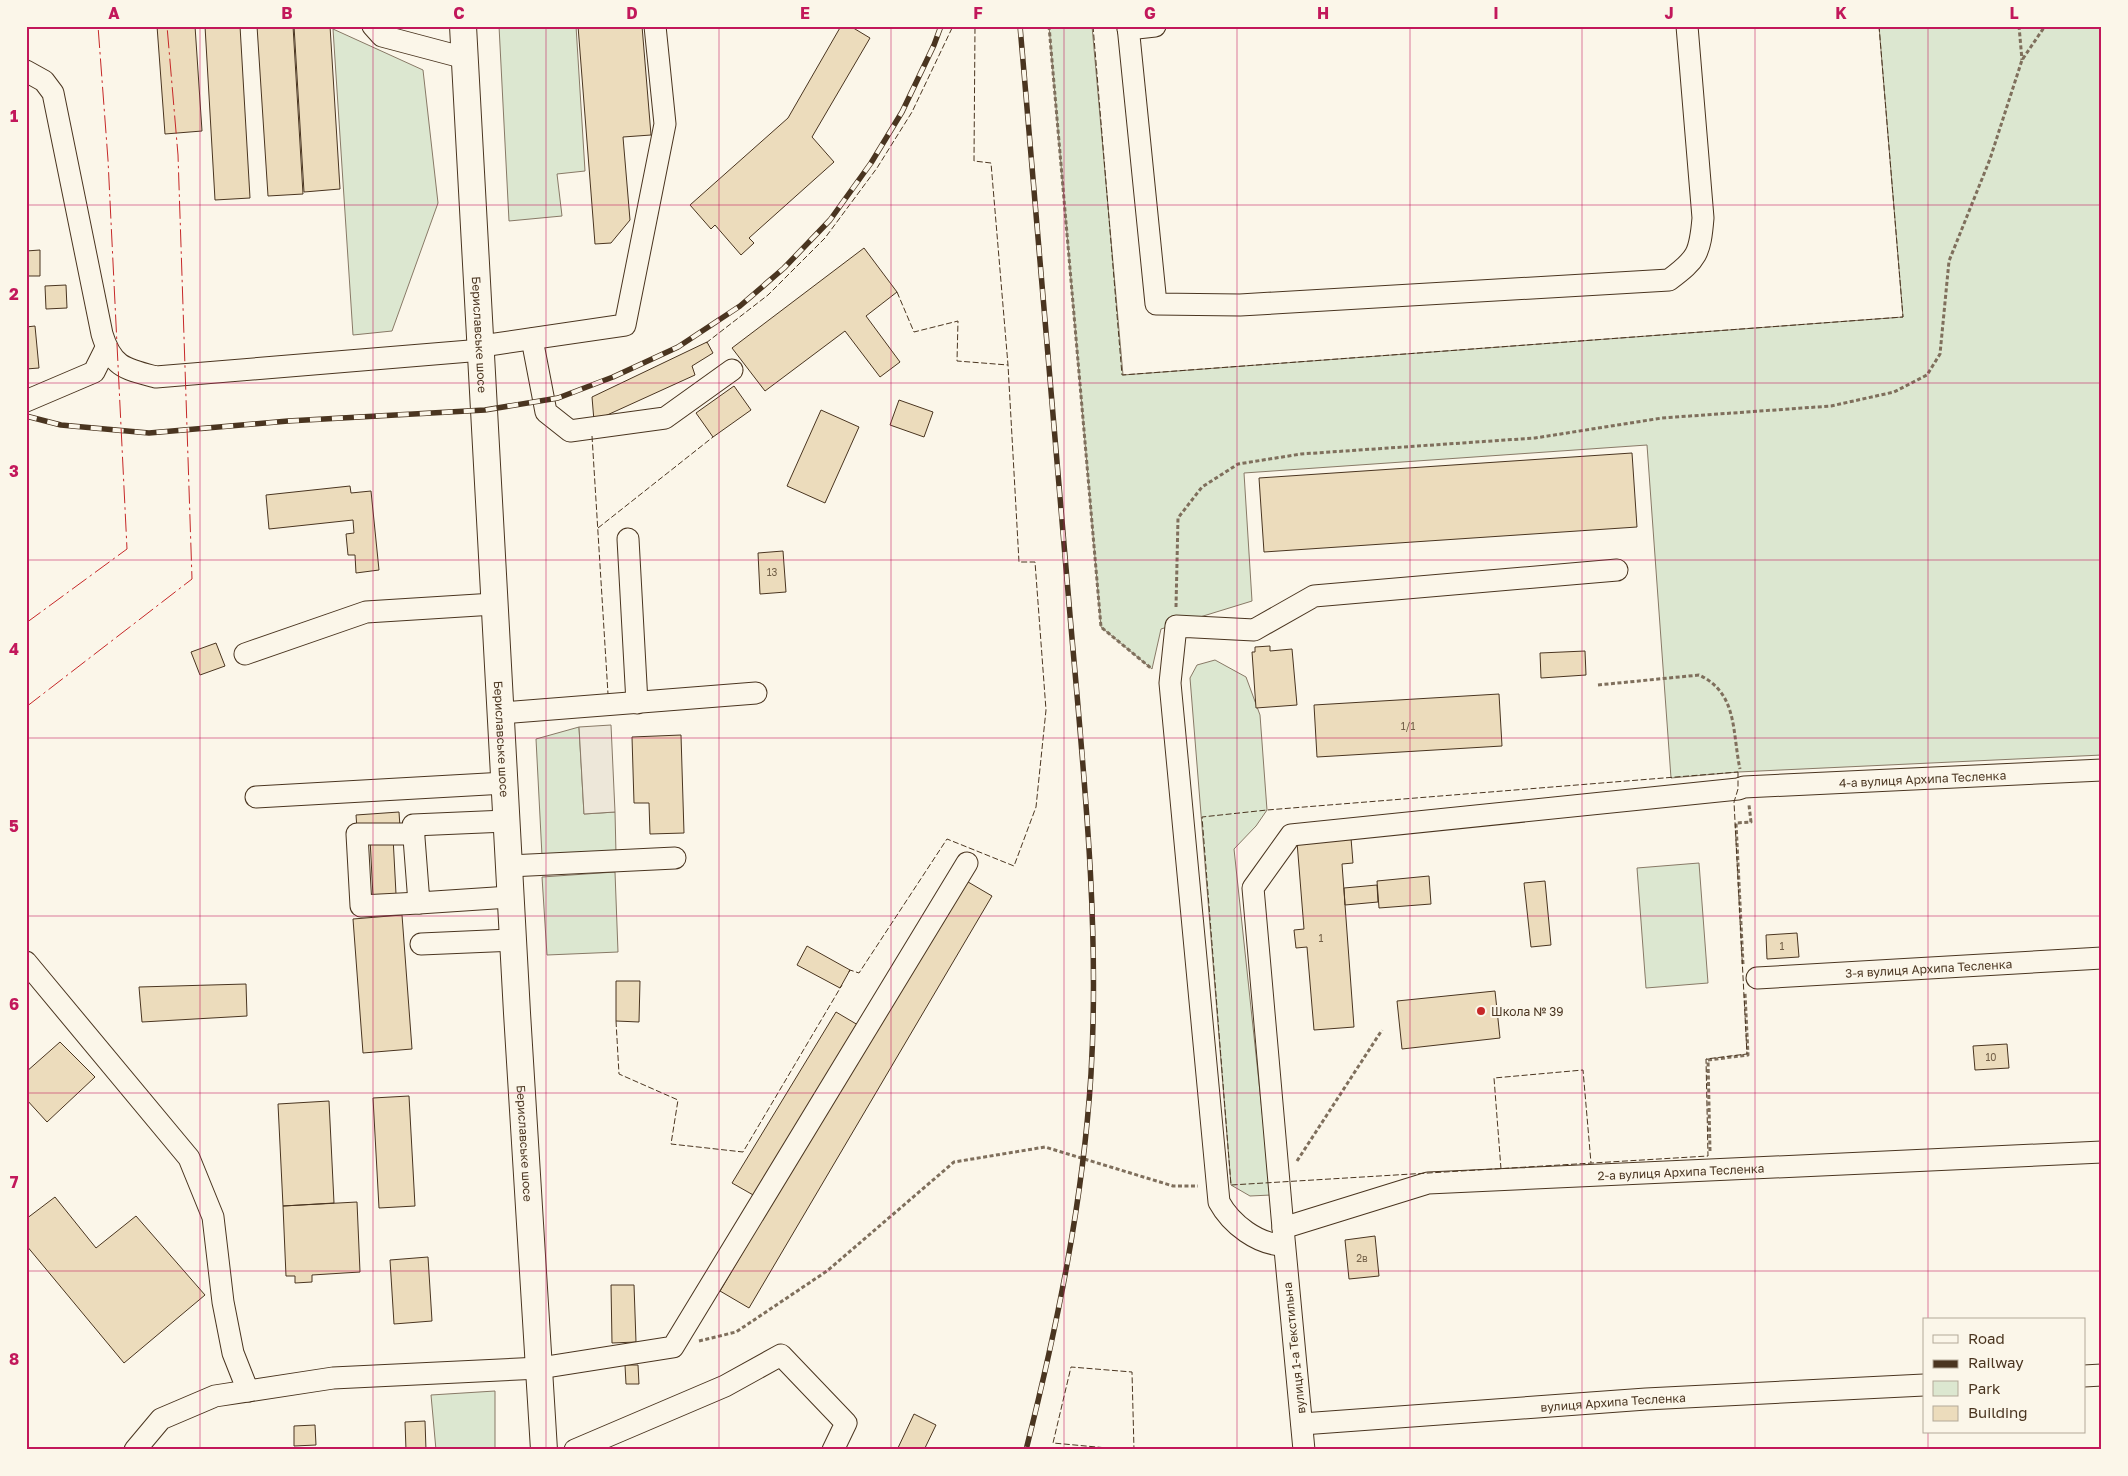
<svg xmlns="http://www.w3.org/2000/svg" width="2128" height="1476" font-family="'Golos Text',sans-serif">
  <rect width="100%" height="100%" fill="#fbf6e9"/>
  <path fill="#dce7d0" stroke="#887966" d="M499,26H576L585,171L557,174L562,216L509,221Z
    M1049,26H1092L1123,375L1903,317L1879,26H2102V755L1738,772L1671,778L1647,445L1244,473L1252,601L1161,629L1152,669L1101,627Z
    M333,29L423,70L438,203L392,331L353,335Z
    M1215,660L1246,677L1260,715L1267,810L1256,826L1234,849L1271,1195L1250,1196L1231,1185L1190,678L1197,665Z
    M579,727L584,814L615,812L616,854L542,856L536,739Z
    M1699,863L1708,983L1646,988L1637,868Z
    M615,872L618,952L547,955L542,877Z
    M495,1391V1450H436L431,1395Z"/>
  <path fill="#ede7d9" stroke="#887966" d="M611,725L615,812L584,814L579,727Z"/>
  <path fill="#ecdcbc" stroke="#4a3520" d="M157,26H195L202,131L165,134Z
    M205,26H240L250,198L215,200Z
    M257,26H293L303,194L268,196Z
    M294,26H330L340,189L304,192Z
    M578,26H642L651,135L623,137L630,220L611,243L595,244Z
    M841,26H850L870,38L812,137L834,162L749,238L754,243L741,255L715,225L711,229L690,205L788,118Z
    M864,248L897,292L866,316L900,362L880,377L845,331L765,391L732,348Z
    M40,250V276H26V251Z
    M66,285L67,308L46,309L45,286Z
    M35,326L39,368L26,369V327Z
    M707,342L713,353L692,366L695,375L594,421L592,397Z
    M734,386L751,410L713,437L696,413Z
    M899,400L933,412L924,437L890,425Z
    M821,410L859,427L825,503L787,486Z
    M1632,453L1637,527L1264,552L1259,478Z
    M350,486L351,493L371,491L379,570L356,573L355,555H348L346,534L354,533L353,520L269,529L266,495Z
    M783,551L786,592L760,594L758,553Z
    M216,643L225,666L200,675L191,652Z
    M1270,646V651L1292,649L1297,705L1256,708L1252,652H1255V647Z
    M1585,651L1586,675L1541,678L1540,653Z
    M1499,694L1502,746L1317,757L1314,705Z
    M681,735L684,833L650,834L649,803H634L632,737Z
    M399,812L400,827L357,829L356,815Z
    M393,837L396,894L373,896L370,839Z
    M1351,838L1353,863L1342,864L1354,1027L1314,1030L1307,947L1296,948L1294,930L1304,929L1297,842Z
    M1429,876L1431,904L1379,908L1377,881Z
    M963,879L992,896L749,1308L720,1291Z
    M1545,881L1551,945L1531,947L1524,883Z
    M1377,885L1378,902L1345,905L1344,888Z
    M402,915L412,1049L363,1053L353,919Z
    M1797,933L1799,957L1767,959L1766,935Z
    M807,946L850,970L840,988L797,965Z
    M616,981H640L639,1022L616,1021Z
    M246,984L247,1016L142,1022L139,987Z
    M1495,991L1500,1038L1402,1049L1397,1001Z
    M836,1012L858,1025L755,1196L732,1183Z
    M60,1042L95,1077L47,1122L26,1099V1072Z
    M2007,1044L2009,1068L1975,1070L1973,1046Z
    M409,1096L415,1206L379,1208L373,1098Z
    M329,1101L334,1203L283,1206L278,1104Z
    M55,1197L96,1248L136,1216L205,1295L124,1363L26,1245V1219Z
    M357,1202L360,1272L312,1275V1282L295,1283V1276H286L283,1206Z
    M1375,1236L1379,1276L1349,1279L1345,1240Z
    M428,1257L432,1321L394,1324L390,1260Z
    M611,1285H634L636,1342L612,1343Z
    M625,1365H638L639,1384H626Z
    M914,1414L936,1425L924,1450H897Z
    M425,1421L426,1450H406L405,1422Z
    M315,1425L316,1445L294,1446V1426Z"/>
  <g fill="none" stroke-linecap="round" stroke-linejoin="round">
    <defs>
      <g id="minor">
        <path d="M373,26L382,36L465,58"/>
        <path d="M1128,26L1156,304L1240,305L1669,280C1697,259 1700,254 1703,218L1687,26"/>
        <path d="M1128,29L1155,26"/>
        <path d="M26,71L44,81L53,93L102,334C112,367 125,369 156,377L482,350"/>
        <path d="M532,339L546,412L570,431L665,418L732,370"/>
        <path d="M482,346L625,325L665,124L655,26"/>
        <path d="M26,401L94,372L106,348"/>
        <path d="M628,539L637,703"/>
        <path d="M245,654L366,612L494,604"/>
        <path d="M501,713L756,693"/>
        <path d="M256,797L505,783"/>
        <path d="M506,821L413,825L419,903L510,897"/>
        <path d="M414,834H357L361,906L419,903"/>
        <path d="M509,866L675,858"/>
        <path d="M421,944L513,940"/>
        <path d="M26,962L189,1158L213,1217L223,1302L233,1353L248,1391"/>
        <path id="s1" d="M1757,978L2102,958"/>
        <path id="s2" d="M1283,1228L1253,888L1291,835L1738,789L1744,787L2102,770"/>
        <path d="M1284,1245C1258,1245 1231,1224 1219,1202L1170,683L1176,626L1254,630L1314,596L1617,570"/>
        <path d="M2084,1376L2102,1375"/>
        <path id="s3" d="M1302,1424L1646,1399L1924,1385"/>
        <path d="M135,1450L161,1419L215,1396L333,1378L540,1368L673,1347L967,863"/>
        <path d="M575,1450L725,1386L781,1355L846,1423L833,1450"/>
        <path id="s4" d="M1304,1450L1283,1228L1428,1183L2102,1152"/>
      </g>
      <g id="major">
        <path id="s5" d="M463,26L517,1013L544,1450"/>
      </g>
    </defs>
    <use href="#minor" stroke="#4a3520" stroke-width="23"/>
    <use href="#major" stroke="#4a3520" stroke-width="28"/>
    <path stroke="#7f6f5c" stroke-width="3" stroke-dasharray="4 2.5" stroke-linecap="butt" d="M1049,26L1101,627L1152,669
      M2019,26L2022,60
      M1176,607L1178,518L1202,487L1238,464L1301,454L1535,438L1662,418L1831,406L1894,392L1927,375L1940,354L1949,261L1990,159L2022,60L2045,26
      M1598,685L1699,675C1738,693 1732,732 1740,769
      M1743,964L1736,823L1751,822L1749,805
      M1710,1151L1708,1060L1748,1055L1745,993
      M1297,1161L1382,1030
      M699,1341L736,1332L827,1271L954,1162L1045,1147L1173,1186H1198"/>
    <use href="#minor" stroke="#fbf6e9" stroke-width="21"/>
    <use href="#major" stroke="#fbf6e9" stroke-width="26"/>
    <defs>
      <path id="rail" d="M1020,26C1037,222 1053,418 1070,615C1083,767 1100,921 1091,1074C1083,1202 1057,1327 1026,1450
        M26,416L61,425L149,433L288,421L485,410L558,398L613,377L678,347L740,306L784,268L830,220L871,163L902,112L934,45L941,26"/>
    </defs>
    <use href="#rail" stroke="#4a3520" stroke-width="5.5"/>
    <use href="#rail" stroke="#fbf6e9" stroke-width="4" stroke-dasharray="11" stroke-linecap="butt"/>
    <path stroke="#4a3520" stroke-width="1" stroke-dasharray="6 2.5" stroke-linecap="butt" d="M1093,26L1122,375L1903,317L1879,26
      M897,292L914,332L958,321L957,361L1008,365L991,163L974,161L975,26
      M706,343L768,295L825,238L877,168L912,112L953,26
      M592,436L608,694
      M598,528L713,437
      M1738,772V789L1734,802L1747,1054L1706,1059L1708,1156L1231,1185L1202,817L1267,810Z
      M849,972L850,970L859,973L947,839L1014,866L1036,807L1046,710L1035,562H1019L1008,365
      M616,1021L619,1074L678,1100L671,1144L743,1152L842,985
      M1501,1169L1494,1078L1583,1070L1591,1163
      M1129,1450L1053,1443L1071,1367L1132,1372L1134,1450"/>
    <path stroke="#c62828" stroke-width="1" stroke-dasharray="18 4 2.5 4" stroke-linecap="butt" d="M26,623L127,549L108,160L98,26
      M26,707L192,579L178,155L167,26"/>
  </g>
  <path fill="none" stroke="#c2185b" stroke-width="1" stroke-opacity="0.55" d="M200,26V1450M373,26V1450M546,26V1450M719,26V1450M891,26V1450M1064,26V1450M1237,26V1450M1410,26V1450M1582,26V1450M1755,26V1450M1928,26V1320M26,205H2102M26,383H2102M26,560H2102M26,738H2102M26,916H2102M26,1093H2102M26,1271H2102M1928,1432V1450"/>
  <circle fill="#c62828" stroke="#fbf6e9" stroke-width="2" cx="1481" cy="1011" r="5"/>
  <g text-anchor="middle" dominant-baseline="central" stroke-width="4" stroke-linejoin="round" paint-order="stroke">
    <g font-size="10" fill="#725f47">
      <text x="772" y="572">13</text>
      <text x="1408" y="726">1/1</text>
      <text x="1321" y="938">1</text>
      <text x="1782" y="946">1</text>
      <text x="1991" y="1057">10</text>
      <text x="1362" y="1258">2в</text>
    </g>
    <g font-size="12" fill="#4a3520" stroke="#fbf6e9">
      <text stroke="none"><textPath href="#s5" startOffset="309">Бериславське шосе</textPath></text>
      <text stroke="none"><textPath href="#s5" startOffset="714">Бериславське шосе</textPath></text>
      <text stroke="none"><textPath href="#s2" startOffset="1041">4-а вулиця Архипа Тесленка</textPath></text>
      <text stroke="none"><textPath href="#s1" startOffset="172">3-я вулиця Архипа Тесленка</textPath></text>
      <text stroke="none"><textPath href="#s5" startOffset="1119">Бериславське шосе</textPath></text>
      <text stroke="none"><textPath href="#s4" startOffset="628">2-а вулиця Архипа Тесленка</textPath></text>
      <text transform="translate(1294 1348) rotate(-96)">вулиця 1-а Текстильна</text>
      <text stroke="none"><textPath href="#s3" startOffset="312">вулиця Архипа Тесленка</textPath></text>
    </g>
    <g font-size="12" fill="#4a3520" stroke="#fbf6e9" text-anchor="start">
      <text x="1491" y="1011">Школа № 39</text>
    </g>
  </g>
  <rect width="2128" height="1476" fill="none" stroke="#fbf6e9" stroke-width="55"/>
  <rect x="1923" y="1318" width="162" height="115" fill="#fbf6e9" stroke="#b4a999"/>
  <rect x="1933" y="1335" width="25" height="8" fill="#fbf6e9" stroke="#b4a999"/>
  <text x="1968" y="1344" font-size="15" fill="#4a3520">Road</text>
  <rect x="1933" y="1360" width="25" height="8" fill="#4a3520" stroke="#b4a999"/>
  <text x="1968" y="1368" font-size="15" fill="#4a3520">Railway</text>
  <rect x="1933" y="1381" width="25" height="15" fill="#dce7d0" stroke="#b4a999"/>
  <text x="1968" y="1394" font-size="15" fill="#4a3520">Park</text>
  <rect x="1933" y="1406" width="25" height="15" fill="#ecdcbc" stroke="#b4a999"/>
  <text x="1968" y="1418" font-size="15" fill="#4a3520">Building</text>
  <rect x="28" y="28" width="2072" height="1420" fill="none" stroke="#c2185b" stroke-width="2"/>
  <g font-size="16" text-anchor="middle" font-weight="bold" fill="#c2185b">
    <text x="114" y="19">A</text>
    <text x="287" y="19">B</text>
    <text x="459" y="19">C</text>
    <text x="632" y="19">D</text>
    <text x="805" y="19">E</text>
    <text x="978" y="19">F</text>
    <text x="1150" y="19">G</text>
    <text x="1323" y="19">H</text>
    <text x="1496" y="19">I</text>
    <text x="1669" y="19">J</text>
    <text x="1841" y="19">K</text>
    <text x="2014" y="19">L</text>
    <text x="14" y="122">1</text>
    <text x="14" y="300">2</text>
    <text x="14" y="477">3</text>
    <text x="14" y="655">4</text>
    <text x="14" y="832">5</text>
    <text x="14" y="1010">6</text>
    <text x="14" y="1188">7</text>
    <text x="14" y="1365">8</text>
  </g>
</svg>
